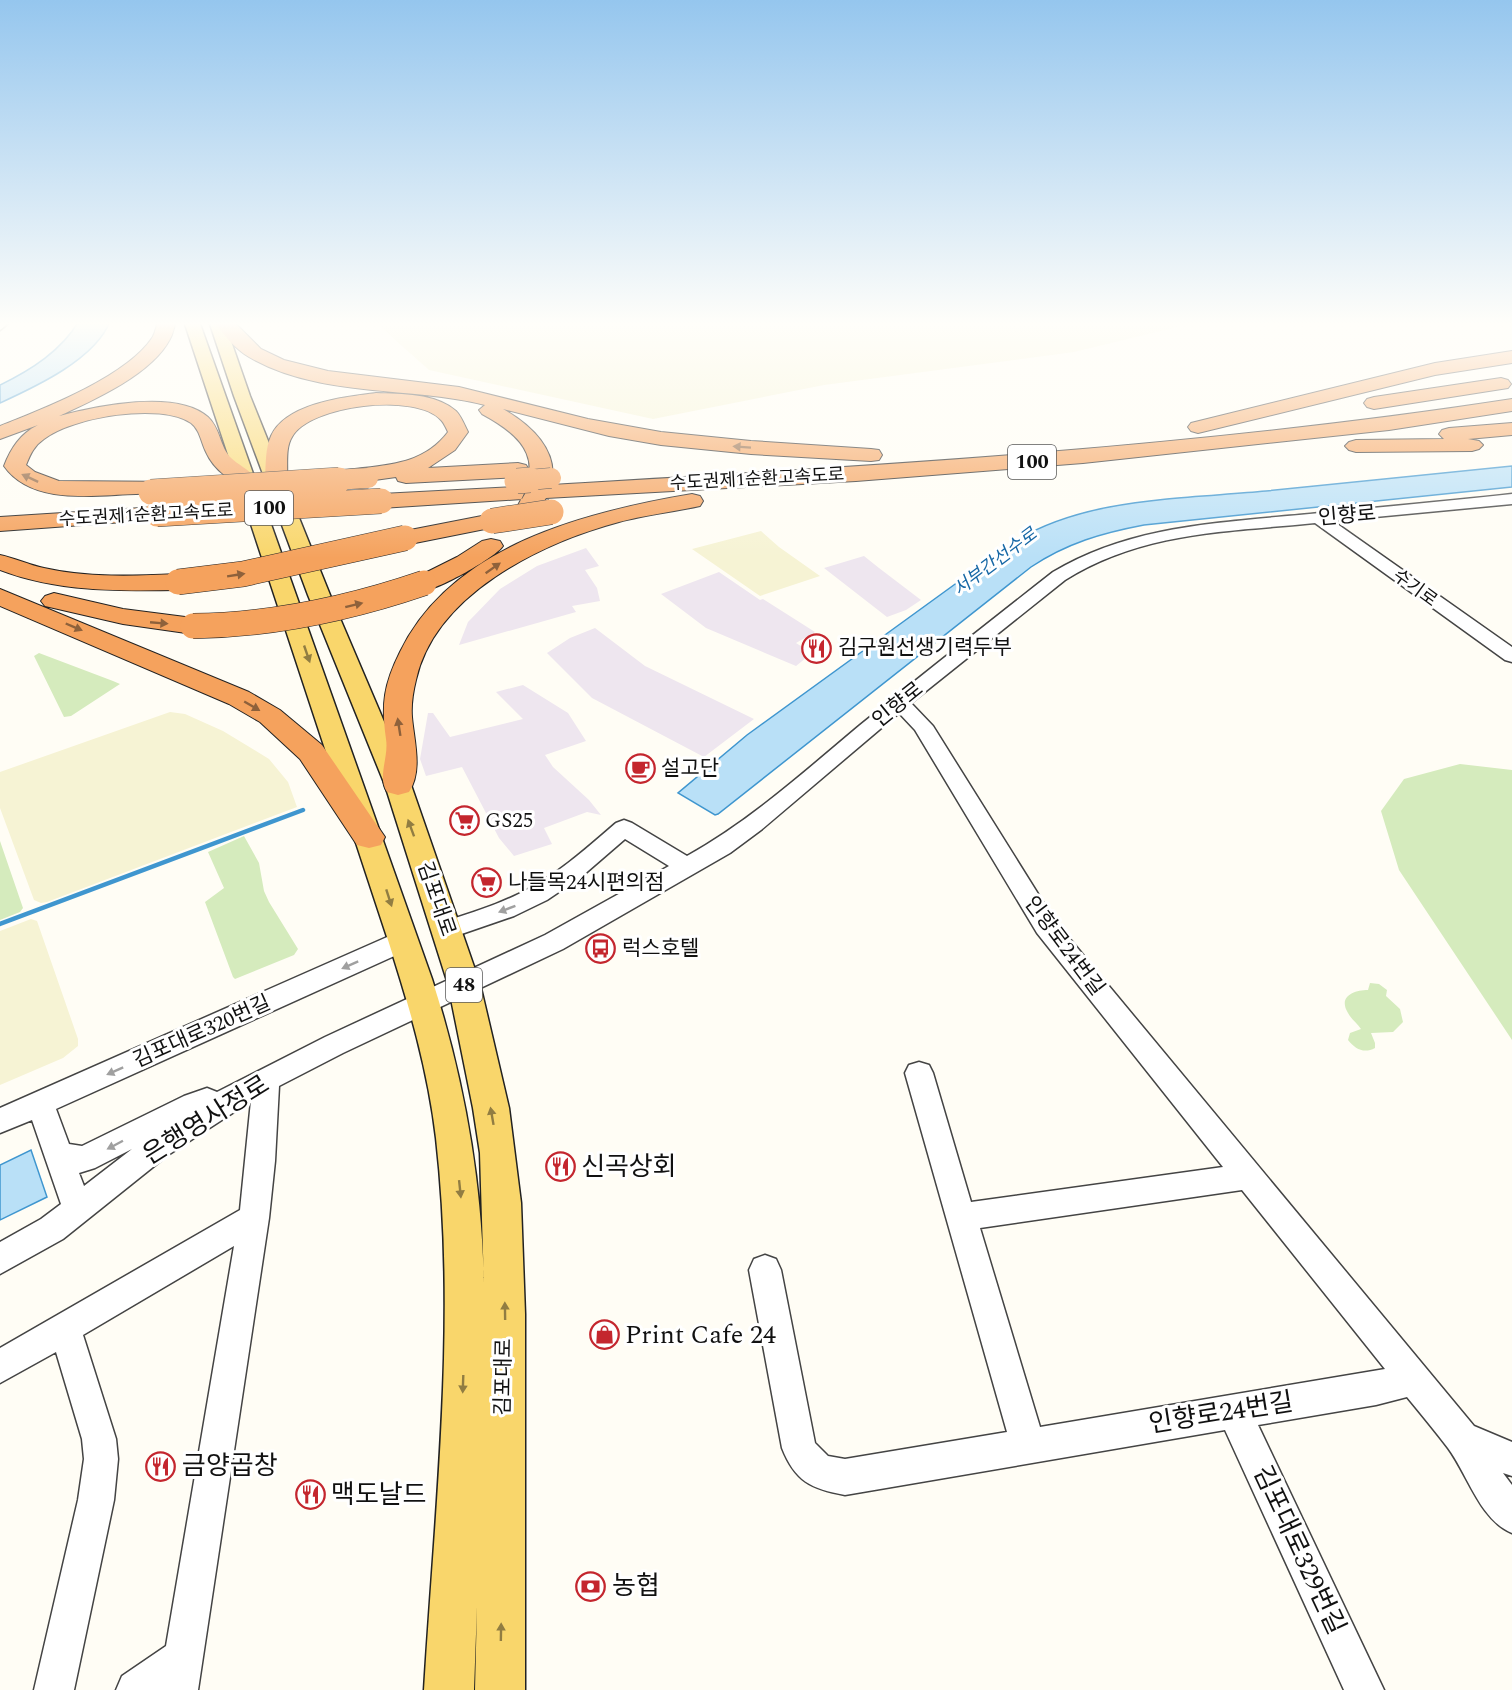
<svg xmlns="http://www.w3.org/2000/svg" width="1512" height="1690" font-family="Spectral,'Noto Sans KR',serif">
  <rect width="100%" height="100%" fill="#fffdf5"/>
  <path fill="#eee6ef" d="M586,548L599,566L585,570L597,588L600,601L572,606L576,612L459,645L468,622L500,589L537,566Z
    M864,556L879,568L921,600L906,610L887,617L824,568Z
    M719,572L760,600L763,599L815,632L796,643L812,653L796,666L706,628L661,594Z
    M595,628L645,666L754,719L704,757L592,698L547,653L570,638Z
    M523,685L568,713L586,741L545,755L553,767L589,800L601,815L587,812L544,828L552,844L514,856L499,838L462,767L426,776L420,759L428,713H433L450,737L523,719L496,692Z"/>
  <path fill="#f6f3d4" d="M374,321H1202L1074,352L824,385L653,419L429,370Z
    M761,531L779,547L820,576L760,596L692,549Z
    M170,712L185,714L223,731L269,759L288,782L297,807L47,902L41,903L34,900L0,808V772Z
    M31,919L37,921L78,1039V1046L63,1058L0,1085V931Z"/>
  <path fill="#d5ebbd" d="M39,653L113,681L120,684L71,716L64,717L34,656Z
    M1460,764L1512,770V1040L1399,870L1381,811L1404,779Z
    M244,836L259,863L264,891L269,902L298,949L294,955L235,979L233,977L205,902L224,888L208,852Z
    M0,841L23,908L20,912L0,920Z
    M1370,983L1379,984L1387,990L1386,996L1400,1009L1403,1022L1393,1032L1371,1033L1375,1043V1048C1364,1054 1355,1049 1348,1040L1350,1033L1361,1029C1357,1023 1351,1019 1348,1013C1338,997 1353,990 1368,990Z"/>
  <path fill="#b9e0f7" stroke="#3f96cf" stroke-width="1.5" d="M79,321H110C96,359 35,387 0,403V385C31,370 61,351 79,321Z
    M1512,466V487L1144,525C1102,533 1067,543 1031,567L718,814L715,815L678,793L747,735L1009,545C1081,497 1182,499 1266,491C1348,483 1430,474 1512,466Z
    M31,1150L47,1197L0,1220V1165Z"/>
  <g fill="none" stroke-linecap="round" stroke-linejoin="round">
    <path stroke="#3f96cf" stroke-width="4.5" d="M0,924L303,810"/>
    <defs>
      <path id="minor" d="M0,321H11L0,330Z
        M1512,494V504L1333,521L1512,647V662L1505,660L1315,523C1227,532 1143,531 1065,580L911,703L933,726L1055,921L1474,1426L1512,1442V1476L1503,1473L1512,1485V1533C1480,1520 1468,1475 1448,1448C1435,1431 1421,1414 1407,1397L1376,1405L1258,1425L1384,1690H1344L1225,1430L845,1495C811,1489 795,1481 782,1448L749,1270L754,1259L765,1255L776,1259L781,1270L815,1443L828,1456L845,1459L1007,1432L905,1073L909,1065L919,1062L929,1065L933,1073L971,1202L1223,1167L1037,933L915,730L899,713L761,830L730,853L563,949L343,1053L279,1086L275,1161L269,1218L198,1690H116L122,1676L166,1646L234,1246L83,1335L116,1439L118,1459L114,1500L74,1690H34L78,1500L84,1459L82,1439L56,1352L0,1383V1348L240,1210L251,1101L168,1155L63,1239L0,1274V1242L41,1219L61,1204L32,1120L0,1133V1108L394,934L403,932L412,934L415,941L412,948L56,1109L69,1144L82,1146L184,1096L207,1088L217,1092L325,1037L545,935L669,866L625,839L581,877L547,900L514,916L447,939L438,936L435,930L438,924C469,913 502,904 530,888C562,871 589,846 616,823L624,820L632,823L687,856C750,821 804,772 859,726C923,674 988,623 1053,572C1128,527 1213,523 1299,515C1370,508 1441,502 1512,494ZM132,1149L84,1186L79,1173L95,1168ZM1242,1190L1385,1369L1040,1427L980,1228Z"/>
      <path id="major" d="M184,321H199L432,979C464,1079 482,1180 484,1286L480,1153L473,1108L448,984L385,785L308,595L234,396L209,321H224L250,396L330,595L411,785L480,984L509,1108L521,1203L525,1314V1690H475L477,1606L474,1690H424C435,1507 457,1321 436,1138C428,1070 409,1005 388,940Z"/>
      <path id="highway" d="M158,321H176C174,327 173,334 170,339C152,374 94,400 59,416C96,406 177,389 208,417C220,428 220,446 230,457C238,465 249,469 255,478L252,483C233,487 213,468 206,452C201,442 200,430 191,423C161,402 72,417 44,439C34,446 31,453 26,465L35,472L59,481L183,482L191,484L194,489L191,494L183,496C167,495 152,493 136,494C95,495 32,506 4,466C11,448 20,434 38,425L0,439V426C43,409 126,377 152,338C155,334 156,327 158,321Z
        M214,321H233L261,349L284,360L328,371L459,387L588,419L661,432L751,441L871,449L879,450L882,455L879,460L871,461L751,454L661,445L609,436L503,409C530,424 560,451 551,485C872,466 1193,448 1512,399V411L1389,430L1083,463L856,481L546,498L535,515L527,517L519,515L515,510C545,463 527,438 482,414L479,410L485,405C409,386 319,398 249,357C235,349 223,334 214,321Z
        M1512,351V363L1435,375L1198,433L1191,431L1188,427L1191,423L1435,363Z
        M1501,378L1508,380L1511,384L1508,388L1374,409L1367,407L1364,403L1367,399L1374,397Z
        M376,393C402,394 435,393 456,411C461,416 465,426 468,432L455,450L428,468L518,463L526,465L529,470L526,475L518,477L406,483L398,481L396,477L332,486L324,484L321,479L324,474C368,463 417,473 448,432C446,428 444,423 441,420C416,392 309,405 292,437C285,448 288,466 287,478L284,483L276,485L268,483L265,478C266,464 265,449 271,436C286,403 345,397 376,393Z
        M1512,423V435L1468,439L1479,441L1483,445L1479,449L1472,451L1356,452L1349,450L1345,446L1349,442L1356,440L1444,439L1439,434L1442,430L1449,428Z
        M514,487L522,489L525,494L522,499L381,508L373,506L370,501L373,496L381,494Z
        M692,494L700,496L703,501L700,506C673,512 646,515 619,522C541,543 435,594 416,680C413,692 411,704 412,717C414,741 423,770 409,792L398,795L387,792C377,777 389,757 386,739C381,704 384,684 400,652C451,546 585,512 692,494Z
        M157,507L165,509L169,514L165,519L0,531V517Z
        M492,514L500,516L504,521L500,526L405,545L397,543L393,538L397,533L405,531Z
        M491,539L500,541L503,546C496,557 438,590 424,590C423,590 416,589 415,588L411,583L415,578L457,557L482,541Z
        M0,555C15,558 29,565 44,568C88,578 134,576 178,574L187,577L191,582L187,587L178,590C118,591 57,592 0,570Z
        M0,589L249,692L280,710L322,745L385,837L381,845L369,848L357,845L300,759L260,722L229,704L0,606Z
        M54,593L123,609L193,618L202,620L206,626L202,632L193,634L123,624L45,606L41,601L45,596Z"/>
    </defs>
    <use href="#minor" stroke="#444" stroke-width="3"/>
    <use href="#major" stroke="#222" stroke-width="3"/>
    <use href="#highway" stroke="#222" stroke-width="2"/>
    <use href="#minor" fill="#fff" fill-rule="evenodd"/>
    <use href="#major" fill="#f9d66b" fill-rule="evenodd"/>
    <use href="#highway" fill="#f5a25d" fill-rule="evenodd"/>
    <defs>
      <path id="highway-bridge-far1" d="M315,481L368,478
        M517,481L551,478"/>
      <path id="highway-bridge" d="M517,481L530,480
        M151,492L339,480
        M157,514L381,501
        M492,521L551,512
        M178,582L243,574L405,538
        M193,626C273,625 348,609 424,583"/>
    </defs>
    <use href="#highway-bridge-far1" stroke="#222" stroke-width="21" stroke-linecap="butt"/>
    <use href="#highway-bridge" stroke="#222" stroke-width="26" stroke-linecap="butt"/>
    <use href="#highway-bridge-far1" stroke="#f5a25d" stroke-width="20"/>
    <use href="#highway-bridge" stroke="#f5a25d" stroke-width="25"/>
  </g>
  <defs><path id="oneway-solid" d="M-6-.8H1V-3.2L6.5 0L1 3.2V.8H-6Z" transform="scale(1.5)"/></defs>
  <g fill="#8e613b">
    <use href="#oneway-solid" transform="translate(742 447) rotate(-176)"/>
    <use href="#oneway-solid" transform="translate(30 478) rotate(-155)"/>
    <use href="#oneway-solid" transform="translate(493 568) rotate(-35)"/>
    <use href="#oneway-solid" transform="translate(236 575) rotate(-9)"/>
    <use href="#oneway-solid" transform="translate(354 605) rotate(-14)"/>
    <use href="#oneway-solid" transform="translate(159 623) rotate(5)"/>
    <use href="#oneway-solid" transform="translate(74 627) rotate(23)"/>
    <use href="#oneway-solid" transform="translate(252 706) rotate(30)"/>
    <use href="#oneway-solid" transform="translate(399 727) rotate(-99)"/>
  </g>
  <g fill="#917d42">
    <use href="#oneway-solid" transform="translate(307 654) rotate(71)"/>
    <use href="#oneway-solid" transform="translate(411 828) rotate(-110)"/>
    <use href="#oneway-solid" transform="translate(389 898) rotate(72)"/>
    <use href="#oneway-solid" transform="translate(492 1116) rotate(-100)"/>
    <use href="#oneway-solid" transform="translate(460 1189) rotate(84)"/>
    <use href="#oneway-solid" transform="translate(505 1311) rotate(-91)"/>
    <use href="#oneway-solid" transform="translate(463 1384) rotate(92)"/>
    <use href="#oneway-solid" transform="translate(501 1632) rotate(-89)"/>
  </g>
  <g fill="#a0a0a0">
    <use href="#oneway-solid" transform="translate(507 909) rotate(159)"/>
    <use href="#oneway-solid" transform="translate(350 965) rotate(156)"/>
    <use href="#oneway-solid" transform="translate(115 1071) rotate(156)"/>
    <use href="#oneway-solid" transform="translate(115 1145) rotate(152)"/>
  </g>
  <linearGradient id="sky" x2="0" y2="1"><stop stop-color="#95c6ee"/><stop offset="0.58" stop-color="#fffefa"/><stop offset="1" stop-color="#fffefa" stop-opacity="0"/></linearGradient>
  <rect width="1512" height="558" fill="url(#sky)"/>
  <defs>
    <symbol id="restaurant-ring" viewBox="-11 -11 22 22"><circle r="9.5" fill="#fff" stroke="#c4262e" stroke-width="1.5"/><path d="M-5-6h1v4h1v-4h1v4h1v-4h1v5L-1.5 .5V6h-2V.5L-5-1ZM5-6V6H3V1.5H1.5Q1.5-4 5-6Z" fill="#c4262e"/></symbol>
    <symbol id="cafe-ring" viewBox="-11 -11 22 22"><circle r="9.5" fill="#fff" stroke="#c4262e" stroke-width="1.5"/><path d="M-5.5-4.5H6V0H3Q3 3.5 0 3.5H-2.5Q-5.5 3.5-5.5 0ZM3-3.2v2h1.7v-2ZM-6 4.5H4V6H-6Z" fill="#c4262e"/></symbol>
    <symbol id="supermarket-ring" viewBox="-11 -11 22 22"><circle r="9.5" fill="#fff" stroke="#c4262e" stroke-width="1.5"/><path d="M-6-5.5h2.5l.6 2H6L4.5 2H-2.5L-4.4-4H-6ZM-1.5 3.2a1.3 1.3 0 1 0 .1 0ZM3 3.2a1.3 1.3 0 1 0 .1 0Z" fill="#c4262e"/></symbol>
    <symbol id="bus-ring" viewBox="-11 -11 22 22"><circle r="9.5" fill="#fff" stroke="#c4262e" stroke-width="1.5"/><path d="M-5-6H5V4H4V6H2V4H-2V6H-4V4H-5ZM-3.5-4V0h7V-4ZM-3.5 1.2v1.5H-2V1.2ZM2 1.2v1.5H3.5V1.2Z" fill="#c4262e"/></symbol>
    <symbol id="shop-ring" viewBox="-11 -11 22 22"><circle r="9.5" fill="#fff" stroke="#c4262e" stroke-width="1.5"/><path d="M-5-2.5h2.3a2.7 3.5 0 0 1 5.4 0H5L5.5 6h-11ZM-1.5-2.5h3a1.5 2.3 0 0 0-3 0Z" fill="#c4262e"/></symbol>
    <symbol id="bank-ring" viewBox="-11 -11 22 22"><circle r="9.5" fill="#fff" stroke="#c4262e" stroke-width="1.5"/><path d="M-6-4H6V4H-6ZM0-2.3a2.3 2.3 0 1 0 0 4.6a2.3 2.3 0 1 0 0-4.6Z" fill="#c4262e"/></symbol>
  </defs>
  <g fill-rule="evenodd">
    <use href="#restaurant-ring" x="800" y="632" width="33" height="33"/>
    <use href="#cafe-ring" x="624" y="752" width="33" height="33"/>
    <use href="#supermarket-ring" x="448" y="804" width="33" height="33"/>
    <use href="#supermarket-ring" x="470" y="866" width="33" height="33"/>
    <use href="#bus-ring" x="584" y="932" width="33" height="33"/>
    <use href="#restaurant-ring" x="544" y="1150" width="33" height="33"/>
    <use href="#shop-ring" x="588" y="1318" width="33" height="33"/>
    <use href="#restaurant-ring" x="144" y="1450" width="33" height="33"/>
    <use href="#restaurant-ring" x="294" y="1478" width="33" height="33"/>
    <use href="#bank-ring" x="574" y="1570" width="33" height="33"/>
  </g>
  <g text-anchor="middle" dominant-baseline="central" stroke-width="6" stroke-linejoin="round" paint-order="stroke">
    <g font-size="18" fill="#111" stroke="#fff">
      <text transform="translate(757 479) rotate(-3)">수도권제1순환고속도로</text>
      <text transform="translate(146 515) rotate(-3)">수도권제1순환고속도로</text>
      <text transform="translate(1415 588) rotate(36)">수기로</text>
    </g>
    <g font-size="18" font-style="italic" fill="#1768a6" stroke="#fff">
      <text transform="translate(995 562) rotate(-37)">서부간선수로</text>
    </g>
    <g fill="#fff" stroke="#585858" stroke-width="1.5">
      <rect x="1008" y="445" width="48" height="34" rx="4.5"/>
      <rect x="245" y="491" width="48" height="34" rx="4.5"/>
      <rect x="446" y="968" width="36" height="34" rx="4.5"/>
    </g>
    <g font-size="20" font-weight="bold" fill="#111">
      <text x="1032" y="462">100</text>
      <text x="269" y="508">100</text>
      <text x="464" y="985">48</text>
    </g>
    <g font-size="21" fill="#111" stroke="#fff">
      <text transform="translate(1347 516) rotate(-5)">인향로</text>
      <text transform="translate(898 705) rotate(-39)">인향로</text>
      <text transform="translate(436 899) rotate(71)">김포대로</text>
      <text transform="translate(1064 946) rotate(53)">인향로24번길</text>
      <text transform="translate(202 1032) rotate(-24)">김포대로320번길</text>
      <text transform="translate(504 1377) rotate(-89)">김포대로</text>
    </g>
    <g font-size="21" fill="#111" stroke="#fff" text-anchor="start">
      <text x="838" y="648">김구원선생기력두부</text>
      <text x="661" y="769">설고단</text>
      <text x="485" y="821">GS25</text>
      <text x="508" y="883">나들목24시편의점</text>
      <text x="622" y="949">럭스호텔</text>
    </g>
    <g font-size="26" fill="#111" stroke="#fff">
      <text transform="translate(206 1120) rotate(-32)">은행영사정로</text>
      <text transform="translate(1221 1413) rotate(-9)">인향로24번길</text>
      <text transform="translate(1299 1550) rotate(65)">김포대로329번길</text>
    </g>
    <g font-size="26" fill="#111" stroke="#fff" text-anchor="start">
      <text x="581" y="1167">신곡상회</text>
      <text x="625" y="1335">Print Cafe 24</text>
      <text x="182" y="1466">금양곱창</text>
      <text x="331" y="1495">맥도날드</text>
      <text x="612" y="1586">농협</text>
    </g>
  </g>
</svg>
